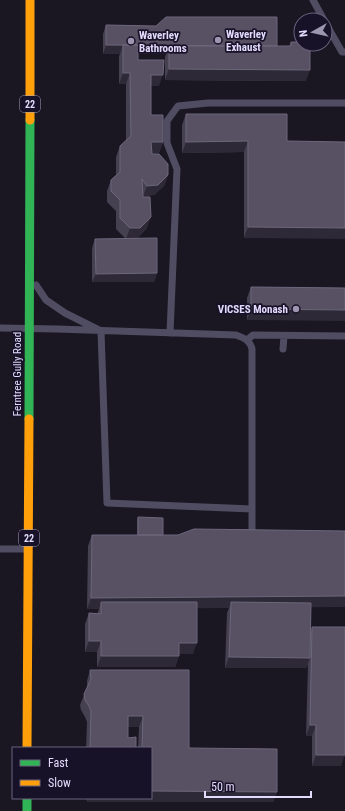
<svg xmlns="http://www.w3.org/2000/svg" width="345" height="811" font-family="'Roboto Condensed',sans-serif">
  <rect width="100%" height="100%" fill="#1a1723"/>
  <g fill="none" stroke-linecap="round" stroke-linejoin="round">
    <path stroke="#504d63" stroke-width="7" d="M313,0L324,20
      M325,22L342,52H345
      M36,285L46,300L65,313L99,330
      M0,328L57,329L236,335C244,338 250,340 252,349V509L107,503L101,331
      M170,333L177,169L167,143V121L178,106L208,103H345
      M247,340L253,335L345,336
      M283,349L284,336
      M245,533H252V509
      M0,549H26"/>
    <path stroke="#30b455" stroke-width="9" d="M29,419L30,120
      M27,798V811"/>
    <path stroke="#ff9f0a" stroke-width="9" d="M30,0V120
      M27,748L29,419"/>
  </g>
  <path fill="#464151" d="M106,25L277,46H289L291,42L306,81L165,80V57L166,54H138V60L159,86H151V115L163,142L159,153H152V154L168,175L164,186L154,195L143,196L147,228L137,239L157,273L154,282H92V248L95,239H126L116,229V211L107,202V191L111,180L116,175V157L120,146L126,140V84H119V56L120,54H103V34Z
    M186,114L287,141L244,238V152L182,153V125Z
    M251,287L345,288L247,320V298Z
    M138,517L163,535L311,607V631L312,627L341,766H312V736H306L308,664L306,668H225L227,613L229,608H197L193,654H179V656L175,667H97V652H85V624L89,613L97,614L99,609H87L88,546L92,535H137V520Z
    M90,670L189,748L277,792L273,802H87V798H151L138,748L139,727H128V738L136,748H86L87,722L85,717L81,710L80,705L87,688V681Z"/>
  <path fill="#2d2937" d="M106,45H123L120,54H103Z
    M123,45L277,46H169L166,54H123Z
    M169,69L310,70L306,81L165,80Z
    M123,73H130L126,84H119Z
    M151,75H163L159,86H147Z
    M248,141L244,152L182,153L186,142Z
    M151,142H163L159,153H147Z
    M168,175L164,186L154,195L143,196L147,186Z
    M151,217L147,228L137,239H126L130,228Z
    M248,227L345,228V239L244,238Z
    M157,273L154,282H92L96,274Z
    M251,309L345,310V321L247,320Z
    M345,596V607L230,608L231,602L229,608L101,609V602L99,609H87L91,598Z
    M89,641H101L97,652H85Z
    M179,643H197L193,654H175Z
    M101,656H179L175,667H97Z
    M229,657L310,658L306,668H225Z
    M128,716H143L139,727H124Z
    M310,725H316L312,736H306Z
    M316,755H345L341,766H312Z
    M151,791L277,792L273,802H87L88,798H151Z"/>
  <path fill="#575163" stroke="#6d677c" d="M166,17H277V46L106,45V25L156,26Z
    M291,42H301V44H310V70L169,69V46H291Z
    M123,45H138V60H164L163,75H151V115H163V142H151L152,154H159L168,164V175L158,185L147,186L142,179L143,197H150L151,217L140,228H130L120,218V200L111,191V180L120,172V146L131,136L130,73H123Z
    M186,114H287V141L345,142V228L248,227V141L186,142Z
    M157,238V273L96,274L95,239Z
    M251,287L345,288V310L251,309Z
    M138,517L163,518V535H138Z
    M194,529L345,531V596L91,598L92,535H178Z
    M101,602H197V643H179V656H101V641H89V613L101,614Z
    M231,602L311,603L310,658L229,657Z
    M312,627H345V755H316V725H310Z
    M90,670H189V748L277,749V792L151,791V748H142L143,716H128V738L136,737V748H90L91,711L89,706L85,700L84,694L91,679Z"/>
  <g fill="#9d96b1" stroke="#181228" stroke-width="1.5">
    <circle cx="218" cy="40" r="4"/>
    <circle cx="131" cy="41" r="4"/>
    <circle cx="296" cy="309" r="4"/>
  </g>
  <g text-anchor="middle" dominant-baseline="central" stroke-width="3.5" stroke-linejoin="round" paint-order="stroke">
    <g fill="#181228" stroke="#a69fbd" stroke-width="1">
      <rect x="20" y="96" width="20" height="16" rx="3"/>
      <rect x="19" y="530" width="20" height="16" rx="3"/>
    </g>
    <g font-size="10" font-weight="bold" fill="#e3dbfd">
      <text x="30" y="104">22</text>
      <text x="29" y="538">22</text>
    </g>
    <g font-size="11" font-weight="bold" fill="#e3dbfd" stroke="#181228" text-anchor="start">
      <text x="226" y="34">Waverley<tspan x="226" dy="13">Exhaust</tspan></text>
      <text x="139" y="35">Waverley<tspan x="139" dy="13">Bathrooms</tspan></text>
      <text x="288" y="309" text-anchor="end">VICSES Monash</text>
    </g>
    <g font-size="11" fill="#e3dbfd" stroke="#181228">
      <text transform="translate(17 374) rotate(-90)">Ferntree Gully Road</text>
    </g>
  </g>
  <rect x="12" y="747" width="140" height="52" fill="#181228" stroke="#69627d"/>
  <rect x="20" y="760" width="20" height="6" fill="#30b455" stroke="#69627d"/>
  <text x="48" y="767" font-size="12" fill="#e3dbfd">Fast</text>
  <rect x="20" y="780" width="20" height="6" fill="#ff9f0a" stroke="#69627d"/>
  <text x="48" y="787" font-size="12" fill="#e3dbfd">Slow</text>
  <g transform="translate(313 32) rotate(262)"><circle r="19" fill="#181228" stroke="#69627d"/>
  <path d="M0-3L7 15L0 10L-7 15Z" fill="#9d96b1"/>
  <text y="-6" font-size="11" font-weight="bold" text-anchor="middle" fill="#e3dbfd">N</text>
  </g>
  <path d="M205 791v6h106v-6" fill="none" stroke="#e3dbfd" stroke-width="2"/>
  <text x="211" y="791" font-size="12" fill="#e3dbfd" stroke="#181228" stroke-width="3" paint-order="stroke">50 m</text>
</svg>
